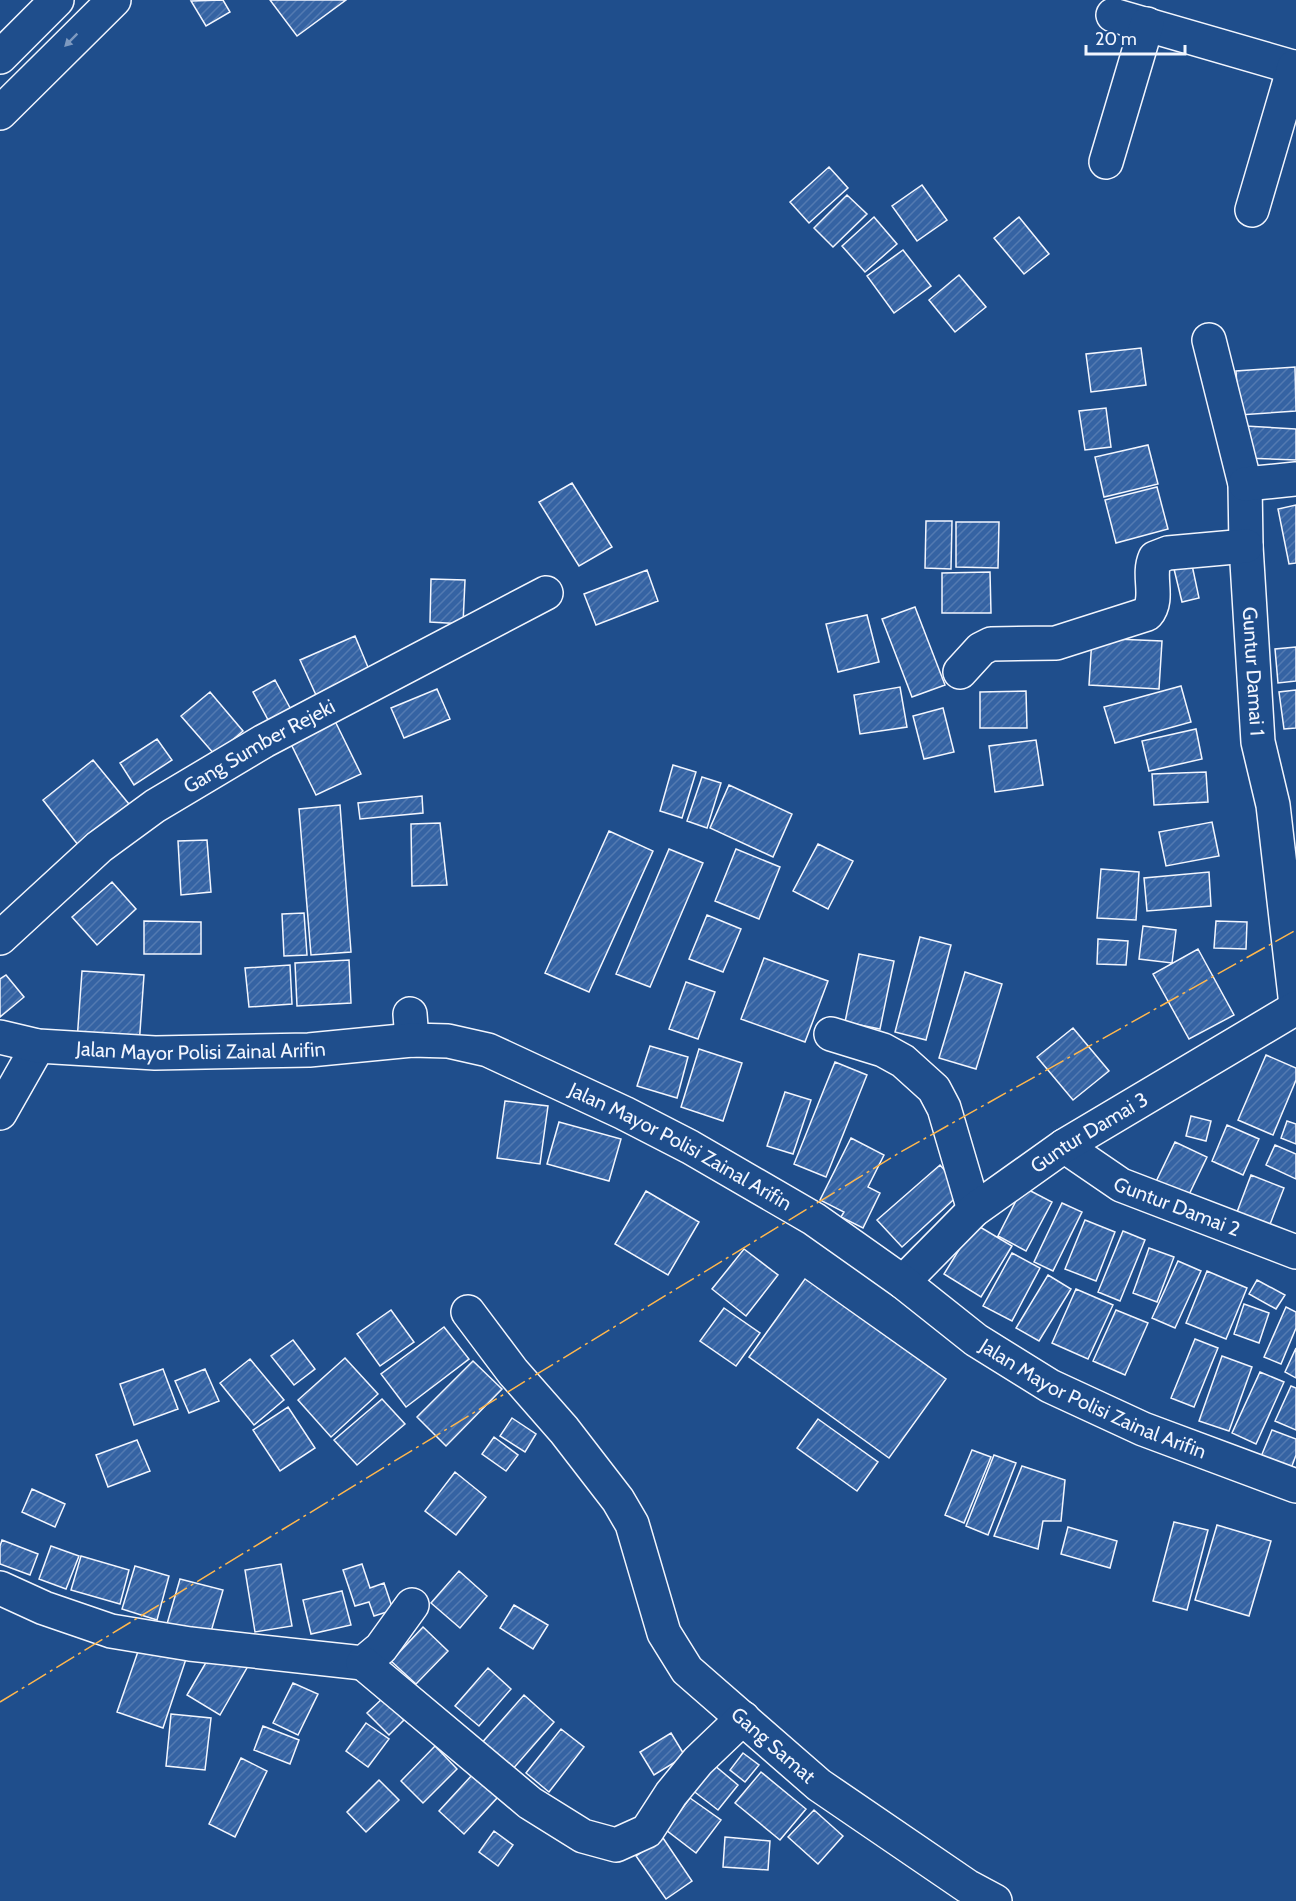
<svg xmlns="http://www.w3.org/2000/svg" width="1296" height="1901" font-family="Cabin,sans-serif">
  <defs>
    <pattern id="building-hatch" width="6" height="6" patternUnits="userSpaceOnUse" patternTransform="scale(1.5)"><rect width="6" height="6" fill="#3563a3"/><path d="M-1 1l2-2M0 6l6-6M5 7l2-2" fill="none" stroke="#537ab1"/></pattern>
  </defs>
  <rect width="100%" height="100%" fill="#1f4e8c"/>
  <path fill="url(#building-hatch)" stroke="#f2f6ff" stroke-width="1.5" d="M223,0L230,12L206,26L191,1Z
    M270,0H346L297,36Z
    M829,167L848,188L809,223L790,202Z
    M922,185L947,220L917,241L892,206Z
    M847,195L867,214L833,247L814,228Z
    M874,217L897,244L865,272L842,246Z
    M1019,217L1049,254L1024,274L994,238Z
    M903,250L931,286L894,313L867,276Z
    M959,275L986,307L955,332L929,300Z
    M1141,348L1146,385L1091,392L1086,354Z
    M1295,367L1296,411L1239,415L1236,371Z
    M1106,408L1111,447L1085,450L1079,411Z
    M1245,426L1296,429V460L1244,458Z
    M1148,445L1158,484L1104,497L1095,457Z
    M572,483L612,547L579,566L539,502Z
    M1157,487L1168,529L1116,543L1105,500Z
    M1296,505V563L1289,564L1278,509Z
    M926,521H952L951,569L925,568Z
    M956,522H999L998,568L956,567Z
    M1192,565L1199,598L1182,602L1174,569Z
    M647,570L658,601L596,625L584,594Z
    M990,572L991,613H942V573Z
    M431,579L465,580L463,624L430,622Z
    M915,607L945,685L912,697L882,619Z
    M867,615L879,662L838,672L826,624Z
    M355,636L370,672L316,695L300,660Z
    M1092,638L1162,641L1159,689L1089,685Z
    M1296,647V681L1278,683L1275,649Z
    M275,680L295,717L273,729L253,692Z
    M1181,686L1191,722L1115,743L1104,707Z
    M900,687L907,727L860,734L854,695Z
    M437,689L450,719L404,738L391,708Z
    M1296,690V728L1284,729L1279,692Z
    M1026,691L1027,728H980V692Z
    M210,692L243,731L215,755L181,716Z
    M943,708L954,752L924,759L913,716Z
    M335,721L361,774L316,795L290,742Z
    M1196,729L1202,759L1149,771L1142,741Z
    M157,739L172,760L134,785L120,763Z
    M1036,740L1043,785L995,792L989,746Z
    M93,760L133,809L82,850L43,800Z
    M673,765L696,772L682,818L660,811Z
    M1206,772L1208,802L1154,805L1152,774Z
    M702,777L721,783L707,828L687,821Z
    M729,785L792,814L773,857L710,828Z
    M422,796L423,813L360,819L358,803Z
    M340,805L351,952L311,955L299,809Z
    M1212,822L1219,856L1166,866L1159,832Z
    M440,823L447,885L412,886L411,824Z
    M609,831L653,851L589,992L545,973Z
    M207,840L211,892L181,895L178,841Z
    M818,844L853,861L828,909L793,891Z
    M669,849L703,863L650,987L616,974Z
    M736,849L780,867L759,919L715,901Z
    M1101,869L1139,872L1136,920L1097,918Z
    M1209,872L1211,906L1147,911L1144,878Z
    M112,882L136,909L97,945L72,917Z
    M304,913L307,955L284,956L282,914Z
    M707,915L741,929L723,972L689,959Z
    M144,921L201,922V954H144Z
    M1216,921L1247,922L1246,949L1214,948Z
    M1143,926L1176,930L1172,963L1139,959Z
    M920,937L951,945L926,1040L895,1032Z
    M1098,939L1128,941L1126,965L1097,964Z
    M1198,949L1234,1015L1189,1039L1153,974Z
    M859,954L894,961L880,1029L845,1022Z
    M764,958L828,981L805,1042L741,1019Z
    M349,960L351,1003L297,1006L295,963Z
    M290,965L292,1004L249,1007L245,968Z
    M82,971L144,975L139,1046L77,1041Z
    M965,972L1002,984L976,1069L939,1058Z
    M6,975L24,997L0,1017V979Z
    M686,982L715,992L698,1039L669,1029Z
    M1073,1028L1109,1071L1073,1100L1037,1057Z
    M650,1046L688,1057L677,1098L637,1086Z
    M699,1049L742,1063L723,1121L681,1107Z
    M1266,1055L1296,1068V1080L1273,1135L1238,1120Z
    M835,1062L867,1075L826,1177L794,1164Z
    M785,1092L811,1100L793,1154L767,1146Z
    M505,1101L548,1106L540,1164L497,1158Z
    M1191,1116L1211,1121L1206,1141L1186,1136Z
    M1287,1121L1296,1124V1144L1281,1138Z
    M559,1122L621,1139L609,1181L547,1164Z
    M1227,1125L1259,1139L1243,1175L1212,1161Z
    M851,1138L884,1155L868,1187L880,1193L863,1228L841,1217L844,1212L820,1200Z
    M1175,1142L1207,1157L1184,1205L1152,1190Z
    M1275,1145L1296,1154V1179L1266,1165Z
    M940,1165L963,1191L902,1247L877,1220Z
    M1251,1175L1284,1188L1267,1232L1234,1220Z
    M1023,1187L1052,1202L1026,1251L998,1236Z
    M646,1191L699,1222L668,1275L615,1244Z
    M1062,1203L1082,1212L1053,1271L1034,1262Z
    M1085,1220L1115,1232L1096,1281L1065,1269Z
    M975,1224L1012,1246L981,1297L944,1274Z
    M1123,1231L1145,1240L1120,1301L1098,1292Z
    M1149,1248L1174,1257L1157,1302L1133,1293Z
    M744,1249L778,1275L746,1316L712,1289Z
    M1012,1253L1040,1268L1012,1321L983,1306Z
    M1178,1261L1201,1271L1175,1328L1152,1318Z
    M1207,1271L1247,1288L1226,1339L1186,1323Z
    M1048,1275L1071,1289L1039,1341L1016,1328Z
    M805,1279L946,1379L889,1458L749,1357Z
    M1257,1280L1285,1295L1276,1309L1249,1294Z
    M1076,1289L1113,1305L1088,1359L1052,1343Z
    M1244,1304L1269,1313L1259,1343L1234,1334Z
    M1286,1307L1296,1312V1328L1281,1364L1264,1357Z
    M724,1308L760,1333L736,1366L700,1341Z
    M391,1310L414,1342L380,1366L357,1334Z
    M1116,1310L1148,1323L1125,1375L1093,1361Z
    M444,1327L469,1359L406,1407L381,1374Z
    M1195,1339L1218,1348L1194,1407L1171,1398Z
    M293,1340L315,1369L294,1385L271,1356Z
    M1296,1348V1378L1285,1372Z
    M1222,1356L1252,1367L1229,1431L1199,1421Z
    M345,1358L378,1394L331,1437L298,1400Z
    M250,1359L284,1400L254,1425L220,1383Z
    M473,1361L502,1389L446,1446L417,1417Z
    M163,1369L178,1409L134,1425L120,1384Z
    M205,1369L219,1401L189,1413L175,1381Z
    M1260,1372L1284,1382L1256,1444L1232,1433Z
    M1291,1386L1296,1388V1430L1275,1421Z
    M382,1399L405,1424L357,1465L334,1440Z
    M288,1407L315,1448L280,1471L253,1430Z
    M512,1418L536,1434L525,1452L500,1436Z
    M818,1419L878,1462L857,1491L797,1448Z
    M1272,1430L1296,1439V1455L1290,1471L1260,1459Z
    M494,1437L518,1455L506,1471L482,1454Z
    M137,1440L150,1471L108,1487L96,1455Z
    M972,1450L991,1457L964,1523L945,1515Z
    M994,1455L1016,1463L988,1535L966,1526Z
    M1022,1466L1065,1480L1061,1521H1043L1038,1549L994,1536Z
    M455,1472L486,1497L456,1535L425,1511Z
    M32,1489L65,1504L55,1527L22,1512Z
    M1174,1522L1208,1530L1187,1610L1153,1601Z
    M1217,1525L1271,1541L1249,1616L1195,1600Z
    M1068,1527L1117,1541L1110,1568L1061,1554Z
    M2,1540L38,1554L30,1575L0,1564V1546Z
    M51,1546L79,1556L66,1589L39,1579Z
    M81,1556L129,1570L120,1604L71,1590Z
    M281,1564L292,1626L255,1632L245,1570Z
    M362,1564L370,1588L384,1583L393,1610L374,1616L369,1602L355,1606L343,1570Z
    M135,1566L169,1576L157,1620L122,1609Z
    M459,1571L487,1596L460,1628L431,1603Z
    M180,1579L223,1590L210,1635L167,1624Z
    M342,1591L351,1625L311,1634L303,1600Z
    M514,1605L548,1625L533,1649L500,1628Z
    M423,1627L448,1651L416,1684L391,1661Z
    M142,1640L187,1656L163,1728L117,1712Z
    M215,1647L248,1666L220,1715L187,1695Z
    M488,1668L511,1689L479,1726L455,1706Z
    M293,1683L318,1694L298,1735L273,1723Z
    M524,1695L554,1722L511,1771L480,1745Z
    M383,1698L404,1720L389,1735L367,1713Z
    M171,1714L211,1718L205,1770L166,1766Z
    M366,1723L389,1739L368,1767L346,1751Z
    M263,1726L299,1740L290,1764L254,1750Z
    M561,1729L584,1747L549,1792L526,1773Z
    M671,1733L685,1756L654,1775L640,1752Z
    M435,1746L457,1769L423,1803L401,1781Z
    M743,1753L759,1765L745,1782L730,1770Z
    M241,1758L267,1771L235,1837L209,1824Z
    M708,1760L738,1785L718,1810L687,1786Z
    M761,1772L806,1809L780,1840L735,1803Z
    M473,1774L498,1797L464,1834L439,1811Z
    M379,1780L399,1800L366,1832L347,1812Z
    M690,1798L721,1820L696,1853L666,1830Z
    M814,1810L843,1836L818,1864L788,1837Z
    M494,1831L513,1845L498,1866L479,1852Z
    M725,1837L770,1841L768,1870L723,1867Z
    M663,1838L692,1881L666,1899L636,1856Z"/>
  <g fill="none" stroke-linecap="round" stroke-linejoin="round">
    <defs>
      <g id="minor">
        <path d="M1113,15L1296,68"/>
        <path d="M1106,162L1147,24"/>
        <path d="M1252,210L1294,67"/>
        <path id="s1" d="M1209,340L1245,484L1246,546L1258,742L1273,805L1296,1005"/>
        <path d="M1245,484L1296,479"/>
        <path d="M960,672L981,649L991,644L1056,643L1147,614C1160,599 1147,576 1155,558L1168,553L1246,546"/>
        <path id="s2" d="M0,938L99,847L155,806L264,741L546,593"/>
        <path d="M410,1014L412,1040"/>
        <path d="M831,1034L883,1050L903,1061L934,1089L944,1108L974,1210"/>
        <path d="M0,1113L38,1046"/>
        <path id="s3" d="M1064,1146L1121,1185L1296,1252"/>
        <path id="s4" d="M903,1282L974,1210L1064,1146L1296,1008"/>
        <path id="s5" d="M468,1312L513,1372L564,1430L618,1500L632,1524L664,1633L687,1670L819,1785L967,1886L995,1901"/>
        <path d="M0,1588L44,1608L111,1631L190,1644L363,1663L381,1648L412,1605"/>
        <path d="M363,1663L530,1803L583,1836L616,1845L647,1831L671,1794L698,1761L743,1718"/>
      </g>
      <g id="major">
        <path d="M0,57L57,0"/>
        <path d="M0,113L114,0"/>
        <path id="s6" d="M0,1037L38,1046L155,1053L309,1050L412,1040L448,1041L488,1050L624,1113L690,1147L814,1219L903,1282L976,1340L1050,1386L1143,1429L1296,1486"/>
      </g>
    </defs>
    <use href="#minor" stroke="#f2f6ff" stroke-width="36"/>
    <use href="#major" stroke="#f2f6ff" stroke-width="36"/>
    <use href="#minor" stroke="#1f4e8c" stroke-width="33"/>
    <use href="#major" stroke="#1f4e8c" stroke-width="33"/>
    <path stroke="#ffb74d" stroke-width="1.5" stroke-dasharray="21 4.5 3 4.5" stroke-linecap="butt" d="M0,1702L899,1153L1296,930"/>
  </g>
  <defs><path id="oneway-solid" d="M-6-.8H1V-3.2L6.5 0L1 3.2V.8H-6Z" transform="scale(1.5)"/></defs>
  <use fill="#7e9ac0" href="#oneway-solid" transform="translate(71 40) rotate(135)"/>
  <g text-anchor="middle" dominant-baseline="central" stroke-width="4.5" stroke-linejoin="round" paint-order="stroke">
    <g font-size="20" fill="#f2f6ff" stroke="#1f4e8c">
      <text stroke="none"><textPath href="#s1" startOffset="336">Guntur Damai 1</textPath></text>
      <text stroke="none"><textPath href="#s2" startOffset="324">Gang Sumber Rejeki</textPath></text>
      <text stroke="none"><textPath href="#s6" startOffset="202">Jalan Mayor Polisi Zainal Arifin</textPath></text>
      <text stroke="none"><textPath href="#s4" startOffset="240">Guntur Damai 3</textPath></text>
      <text stroke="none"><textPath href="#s6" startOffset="706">Jalan Mayor Polisi Zainal Arifin</textPath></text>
      <text stroke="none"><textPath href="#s3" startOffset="129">Guntur Damai 2</textPath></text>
      <text stroke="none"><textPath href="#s6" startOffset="1192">Jalan Mayor Polisi Zainal Arifin</textPath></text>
      <text stroke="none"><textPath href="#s5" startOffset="540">Gang Samat</textPath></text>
    </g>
  </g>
  <path d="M1086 45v9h99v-9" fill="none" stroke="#f2f6ff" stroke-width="3"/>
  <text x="1095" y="45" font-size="18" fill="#f2f6ff" stroke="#1f4e8c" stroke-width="4.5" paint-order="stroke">20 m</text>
</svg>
